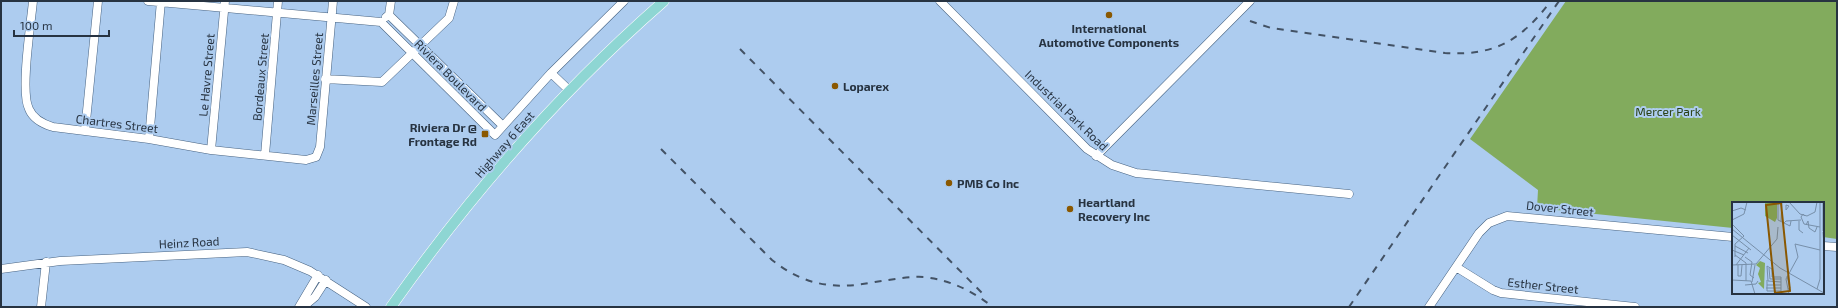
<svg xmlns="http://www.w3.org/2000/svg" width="1838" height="308" font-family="'Exo 2',sans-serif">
  <rect width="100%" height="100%" fill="#adccef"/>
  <path fill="#82ab5d" d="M1566,1H1837V239L1823,237V203H1733V228L1537,208L1538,190L1470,139Z"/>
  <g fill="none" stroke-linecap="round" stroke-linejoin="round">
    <defs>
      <path id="minor" d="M33,1C31,23 20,92 29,109C33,119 43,124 53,127L149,139L211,150L306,160L316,157L320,147L333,1
        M148,1L381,22
        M940,1L1087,149L1112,165L1136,173L1349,194
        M389,15L503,126
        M386,17L389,15L391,1
        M381,22L495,135L551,73L624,1
        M551,73L570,91
        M325,79L382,82L449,18L454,1
        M85,131L98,1
        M149,139L161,1
        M211,150L225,1
        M265,155L278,1
        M1096,156L1250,1
        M1823,246L1837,247
        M1456,267L1493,290L1501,293L1635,307
        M1,269L60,261L247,252L284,260L310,271L366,307
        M41,307L46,262
        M299,307L318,275
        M303,307L315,297L326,280
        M1429,307L1479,233L1489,223L1507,216L1733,237"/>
      <path id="major" d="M391,307C470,195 561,91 664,1"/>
    </defs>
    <use href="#minor" stroke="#476382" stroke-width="9"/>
    <use href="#major" stroke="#fff" stroke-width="11"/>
    <use href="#minor" stroke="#fff" stroke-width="8"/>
    <use href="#major" stroke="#8ed6d3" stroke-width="10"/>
    <path stroke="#435265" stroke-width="2" stroke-dasharray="7 7" stroke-linecap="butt" d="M1250,21L1271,28L1445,53C1496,56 1521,40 1551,1
      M740,49L985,296
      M661,149L772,260C805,286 835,290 875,282C891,280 908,276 924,277C951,280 972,291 993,307
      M1349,307L1559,1"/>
  </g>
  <g fill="#8a5801" stroke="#adccef" stroke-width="1.5">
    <circle cx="1109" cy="15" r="4"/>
    <circle cx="835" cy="86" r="4"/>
    <rect x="481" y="130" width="8" height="8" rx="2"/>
    <circle cx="949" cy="183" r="4"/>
    <circle cx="1070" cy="209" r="4"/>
  </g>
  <g text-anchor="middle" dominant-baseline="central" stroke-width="4" stroke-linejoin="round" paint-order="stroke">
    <g font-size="12" font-weight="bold" fill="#273341" stroke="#adccef" text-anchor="start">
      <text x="1109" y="28" text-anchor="middle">International<tspan x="1109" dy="14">Automotive Components</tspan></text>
      <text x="843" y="86">Loparex</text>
      <text x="477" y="127" text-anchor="end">Riviera Dr @<tspan x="477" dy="14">Frontage Rd</tspan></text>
      <text x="957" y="183">PMB Co Inc</text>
      <text x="1078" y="202">Heartland<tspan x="1078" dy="14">Recovery Inc</tspan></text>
    </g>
    <g font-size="12" fill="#273341" stroke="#adccef">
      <text transform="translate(206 75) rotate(-85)">Le Havre Street</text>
      <text transform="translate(451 75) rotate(45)">Riviera Boulevard</text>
      <text transform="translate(260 77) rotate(-85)">Bordeaux Street</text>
      <text transform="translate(314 79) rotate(-85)">Marseilles Street</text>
      <text transform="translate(1067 110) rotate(44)">Industrial Park Road</text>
      <text transform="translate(117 123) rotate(7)">Chartres Street</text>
      <text transform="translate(504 144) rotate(-49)">Highway 6 East</text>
      <text transform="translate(1560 208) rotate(6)">Dover Street</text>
      <text transform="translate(189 242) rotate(-3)">Heinz Road</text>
      <text transform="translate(1543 285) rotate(6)">Esther Street</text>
    </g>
    <g font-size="12" fill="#2a4013" stroke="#adccef">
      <text x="1668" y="111">Mercer Park</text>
    </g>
  </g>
  <g transform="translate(1732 202)">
    <rect width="92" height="92" fill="#adccef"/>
    <path d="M33,0H45V16L43,20L33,14ZM28,59L33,61L32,87L26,81L29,80L26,72L28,66L24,63Z" fill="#82ab5d"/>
    <path fill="none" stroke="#778fa9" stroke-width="1" d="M46,0V18L58,24L59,19M57,0L68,12L75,14L83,10L85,0M54,3L57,4L54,8ZM0,9L9,6L14,8M73,14L71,12L69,15L72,22L88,25M0,18L12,12L15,0M49,19L50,0M67,19V28L71,31M52,21L54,19L69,18M0,22L12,34L3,42V55M74,23L76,19L77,26L83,30L85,25M0,27L48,66L92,91M91,29V0M91,30L92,43M0,33L19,48M3,44L16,51M0,48L12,53M3,53L14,61V79M13,55L20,60L18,73L22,76M0,63L24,62L45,37L46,25M4,63L17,46M6,63V74H9L10,63M35,64L40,67V75H49V89H35V78M35,64L36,79L49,80M37,66L38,77H49M55,74L58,86L56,87M0,78L19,79L23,92M20,80L23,63M13,83L24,82L26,79M35,83H49M34,86H49M85,87L88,77V0M57,92L54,77L66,55L63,42L88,48"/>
    <path fill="#8a5801" fill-opacity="0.15" stroke="#8a5801" stroke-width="2" d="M49,1L58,89L43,91L34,3Z"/>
    <rect width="92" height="92" fill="none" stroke="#273341" stroke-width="2"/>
  </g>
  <rect width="1838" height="308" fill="none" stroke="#273341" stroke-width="4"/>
  <path d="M14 30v6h95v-6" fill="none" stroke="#273341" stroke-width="2"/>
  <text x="20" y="30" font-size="12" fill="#273341" stroke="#adccef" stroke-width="3" paint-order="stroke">100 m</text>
</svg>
